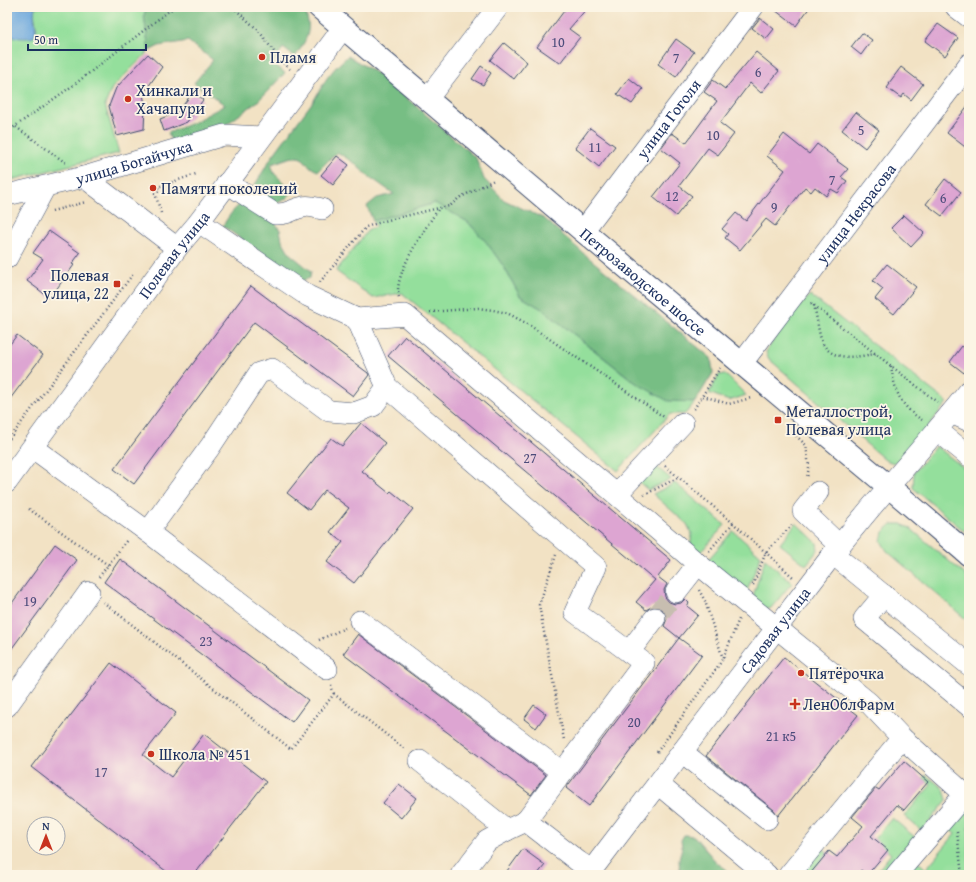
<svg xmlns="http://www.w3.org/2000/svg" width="976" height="882" font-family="'Gentium Book Plus',serif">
  <rect width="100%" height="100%" fill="#fcf5e5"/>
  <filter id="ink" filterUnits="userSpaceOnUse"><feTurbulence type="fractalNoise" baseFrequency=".025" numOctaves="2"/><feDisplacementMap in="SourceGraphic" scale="8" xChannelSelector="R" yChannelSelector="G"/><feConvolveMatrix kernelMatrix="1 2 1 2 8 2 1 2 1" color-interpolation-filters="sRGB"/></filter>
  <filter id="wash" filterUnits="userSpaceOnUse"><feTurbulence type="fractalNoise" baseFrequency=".012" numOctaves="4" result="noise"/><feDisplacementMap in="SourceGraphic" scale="16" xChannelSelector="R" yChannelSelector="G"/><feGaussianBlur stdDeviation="0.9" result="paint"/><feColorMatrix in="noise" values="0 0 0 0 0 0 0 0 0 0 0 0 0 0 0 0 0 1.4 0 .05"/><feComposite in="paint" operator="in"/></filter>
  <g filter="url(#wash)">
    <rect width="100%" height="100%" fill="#f2e2c4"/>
    <path fill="#94df9c" stroke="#58877d" d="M35,7H147L144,15L149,51L112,88L105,105L119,153L7,181V35L15,38L37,30L34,13Z
      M435,203L468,222L487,243L504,267L520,296L542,309L633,381L686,401L695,402L685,414H670L618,471L402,293L373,298L336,271L369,229L376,227L373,221Z
      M810,295L947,402L905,457L894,463L885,460L769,359L766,352L783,325Z
      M725,374L746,395L729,401L709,393L719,375Z
      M936,446L969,472V535L913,488L914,472Z
      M653,464L671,479L648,490L638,481Z
      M675,483L725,525L698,555L690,549L692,534L687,524L653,494Z
      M796,523L817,543L818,550L806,565L780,544Z
      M892,524H901L910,528L969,578V622L887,551L881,541L883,532Z
      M733,531L761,556L745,596L705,563Z
      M765,559L792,583L771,608L765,610L751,602Z
      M926,775L944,789L947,800L922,831L904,816L931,785L923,778Z
      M962,808L969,810V875H902L915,859L926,869L955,834L943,824Z
      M892,818L916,838L888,875H874L891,854L874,839Z
      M821,847L829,854L811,875H797Z"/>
    <path fill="#77be84" stroke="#497671" d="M147,7H302C305,10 306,14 307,18C312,33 303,45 295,57L283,48L273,63L285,73L257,102L220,129L172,143L168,133L192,123L225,105L194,83L213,60L188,41L159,46L149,51L144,15Z
      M348,56L381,76L476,158L484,179L504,200L545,219L583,253L711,358L713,373L695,402L668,401L636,383L542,309L520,296L504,267L487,243L468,222L435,203L373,221L367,206L377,198L394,194L367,175L354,163L337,152L318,171C310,168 309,165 303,159C295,153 280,162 271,164L274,173L289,188L291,193L286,199L274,204L253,188L271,158L314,100L327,78L336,67Z
      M246,200L273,219L280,230L282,240L290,254L311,271L310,278L301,281L223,226C229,215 235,207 246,200Z
      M684,835L694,836L717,863L726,869L731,875H680L679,860L682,847L681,840Z"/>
    <path fill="#6da9de" stroke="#446c9e" d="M7,7H35C32,19 38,26 34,37C24,39 17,38 7,35Z"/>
    <g id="blocks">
      <path fill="#dda5d2" d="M567,7H588L569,29L580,37L560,63L537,47Z
        M771,7H810L796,26Z
        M760,18L774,29L766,39L752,28Z
        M938,24L958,38L945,56L925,41Z
        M862,33L872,40L861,55L851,47Z
        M676,39L694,52L676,77L658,64Z
        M504,43L527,62L514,79L490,60Z
        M756,52L779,71L761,93L750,83L720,123L734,134L718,155L708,148L679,186L692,196L676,216L653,197L680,163L661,148L672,133L686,143L717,101L704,92L713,80L725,89Z
        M148,54L162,67L143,94L145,105L144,129L117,136L109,106L116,88Z
        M481,66L491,73L483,85L472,79Z
        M901,67L923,84L911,100L904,94L901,98L887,88L890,84L889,83Z
        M629,78L643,89L632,104L617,94Z
        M193,92L203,100L187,122L164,131L160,119L178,112Z
        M969,104V150L947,133Z
        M856,112L879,130L865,148L842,130Z
        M590,128L615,146L599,167L575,148Z
        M784,134L809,154L817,144L838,160L837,161L848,169L841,177L847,181L838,193L831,189L826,196L815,187L811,192L805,187L775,226L766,219L740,250L725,238L728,234L722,229L736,213L746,221L785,170L767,156Z
        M337,156L349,165L333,185L321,175Z
        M945,179L961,192L942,216L926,204Z
        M904,215L924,233L911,247L891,228Z
        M49,231L80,253L72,264L74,265L50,298L27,281L43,259L33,253Z
        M887,264L916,287L894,314L875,299L883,289L873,281Z
        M251,286L368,373L369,375L353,396L254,322L134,484L114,469Z
        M17,335L43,355L7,403V348Z
        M405,336L671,560L658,577L667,584L664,590L665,597L669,602L675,604L681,603L685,599L689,603L687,606L698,615L679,638L664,626L667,619L666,614L663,609L656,606L651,607L646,610L636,602L655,580L388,356Z
        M962,346L969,352V366L964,373L950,362Z
        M361,423L385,443L362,471L389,493L391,491L413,509L354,583L327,562L343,542L330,532L349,508L325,490L309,510L287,493L331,438L342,446Z
        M55,544L77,560L7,655V610Z
        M120,559L308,700L292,722L104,582Z
        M358,634L546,775L531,795L343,654Z
        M679,638L702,655L589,806L566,788Z
        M784,657L858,715L778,816L774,810L706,756Z
        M111,663L176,713L143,755L171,777L204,734L266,782L194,875H171L31,767Z
        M534,705L546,714L536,728L524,719Z
        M904,761L928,782L904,810L897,805L871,836L888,850L867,875L861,870L856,875H809L829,851L837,857L863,826L852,817L876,788L879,790Z
        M399,784L417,798L401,818L383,803Z
        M523,849L545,865L537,875H504Z"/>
    </g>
  </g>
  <g filter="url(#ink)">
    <use href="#blocks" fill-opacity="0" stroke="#3b4a6d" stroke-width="1"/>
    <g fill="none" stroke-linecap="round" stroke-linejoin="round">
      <path stroke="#c7beb0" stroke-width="21" stroke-dasharray="21 10" stroke-linecap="butt" d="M655,618L676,592"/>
      <defs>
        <g id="minor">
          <path d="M956,7L969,17"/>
          <path d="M428,98L498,7"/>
          <path d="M84,177L177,248"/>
          <path d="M227,183L275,214C289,215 291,209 303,207C309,205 316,208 322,209"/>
          <path id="s1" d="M7,195L84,177L224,135L261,137"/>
          <path d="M199,222L308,296L357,319L405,315L698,564L869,703L902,738L969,798"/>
          <path id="s2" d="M583,231L753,7"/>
          <path d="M7,258L45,187"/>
          <path d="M357,319L387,387L596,567L575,612L644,663L526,821"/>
          <path id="s3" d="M742,363L969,64"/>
          <path d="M951,413L969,421"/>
          <path d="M937,430L969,456"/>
          <path d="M33,448L148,532L327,669"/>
          <path id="s4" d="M7,482L177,248L199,222L343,28"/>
          <path d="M818,492L803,511L840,546"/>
          <path d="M617,494L683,423"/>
          <path d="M148,532L210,447L259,373L272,369L329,411L354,413L373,406L387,387"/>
          <path d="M833,554L969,665"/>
          <path d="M676,592L698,564"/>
          <path d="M884,595L864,619L969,706"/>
          <path d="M360,621L562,772"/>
          <path d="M629,652L655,618"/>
          <path d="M7,706L89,592"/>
          <path d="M682,752L767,819"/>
          <path d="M420,761L507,830L526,821L579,862L592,870"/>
          <path d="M658,784L767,875"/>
          <path d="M461,875L487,841L507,830"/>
          <path id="s5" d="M588,875L833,554C877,498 925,446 969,391"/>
          <path d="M789,875L902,738"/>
          <path d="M896,875L965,794"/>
        </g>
        <g id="major">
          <path id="s6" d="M319,7L583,231L888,486L969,555"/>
        </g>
      </defs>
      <use href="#minor" stroke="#3b4a6d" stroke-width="22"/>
      <use href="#major" stroke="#3b4a6d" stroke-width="24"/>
      <path stroke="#3b4a6d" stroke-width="2.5" stroke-dasharray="1 3" stroke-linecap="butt" d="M233,7L259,31L279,59L290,69
        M16,127L66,163
        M7,132L75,84L174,7
        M52,211L86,202
        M161,213L155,193L159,191L158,187L196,174
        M320,282L366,227L384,221L439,208
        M399,297C392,275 427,226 439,208L450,206L459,198L494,180
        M811,303L937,402
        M814,305C817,317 818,331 822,342C832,363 858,356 876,354
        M430,312L478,308L493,310L507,313L526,323L664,417
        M891,366C895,391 899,405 922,420
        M703,396L729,404L751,398L752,399
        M694,409L720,368
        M793,433L806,445L809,467L807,478
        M7,442L133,274
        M665,466L733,523L793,577
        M644,495L679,477
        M29,509L108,565
        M709,551L733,523
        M556,555L539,605L564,740
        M99,577L127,540
        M753,585L766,552L792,525
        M699,590L705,601L723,659
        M103,602L291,749L334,694L406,750
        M319,640L345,628
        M331,685L334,694
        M657,752L723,659L739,619
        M957,832L962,875"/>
      <use href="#minor" stroke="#fff" stroke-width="21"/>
      <use href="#major" stroke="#fff" stroke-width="22"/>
    </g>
  </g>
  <g fill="#c8321e" stroke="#fcf5e5" stroke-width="1.5">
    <circle cx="262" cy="57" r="4"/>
    <circle cx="128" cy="99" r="4"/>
    <circle cx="153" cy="188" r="4"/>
    <rect x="113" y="280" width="8" height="8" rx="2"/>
    <rect x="774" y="416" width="8" height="8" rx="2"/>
    <circle cx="801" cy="673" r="4"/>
    <path d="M793 698h4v4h4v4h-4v4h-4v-4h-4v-4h4z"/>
    <circle cx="151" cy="754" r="4"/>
  </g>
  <g text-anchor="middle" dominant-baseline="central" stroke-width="3.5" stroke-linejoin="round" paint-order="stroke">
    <g font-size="14" fill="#4c4c7b">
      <text x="558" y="42">10</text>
      <text x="676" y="58">7</text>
      <text x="758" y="72">6</text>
      <text x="861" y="130">5</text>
      <text x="713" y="135">10</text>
      <text x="595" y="147">11</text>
      <text x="832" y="180">7</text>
      <text x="672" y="196">12</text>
      <text x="943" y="198">6</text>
      <text x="774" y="207">9</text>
      <text x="530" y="458">27</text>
      <text x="30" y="601">19</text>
      <text x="206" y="641">23</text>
      <text x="634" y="722">20</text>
      <text x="781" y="736">21 к5</text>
      <text x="101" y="772">17</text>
    </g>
    <g font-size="16" fill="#1b2f5e" stroke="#fcf5e5" text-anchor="start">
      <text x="270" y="57">Пламя</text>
      <text x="136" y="90">Хинкали и<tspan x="136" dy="18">Хачапури</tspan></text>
      <text x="161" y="188">Памяти поколений</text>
      <text x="109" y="275" text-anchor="end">Полевая<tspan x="109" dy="18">улица, 22</tspan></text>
      <text x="786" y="411">Металлострой,<tspan x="786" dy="18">Полевая улица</tspan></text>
      <text x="809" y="673">Пятёрочка</text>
      <text x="803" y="704">ЛенОблФарм</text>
      <text x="159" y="754">Школа № 451</text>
    </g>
    <g font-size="16" fill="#1b2f5e" stroke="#fcf5e5">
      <text stroke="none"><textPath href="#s2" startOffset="141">улица Гоголя</textPath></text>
      <text stroke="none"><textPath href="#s1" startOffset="131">улица Богайчука</textPath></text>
      <text stroke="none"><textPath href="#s3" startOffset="188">улица Некрасова</textPath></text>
      <text stroke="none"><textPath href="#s4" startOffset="282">Полевая улица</textPath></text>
      <text stroke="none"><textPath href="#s6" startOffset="425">Петрозаводское шоссе</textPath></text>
      <text stroke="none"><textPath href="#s5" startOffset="308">Садовая улица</textPath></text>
    </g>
  </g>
  <rect width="976" height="882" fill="none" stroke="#fcf5e5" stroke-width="24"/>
  <g transform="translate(46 836)"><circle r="19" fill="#fcf5e5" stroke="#a2a6af"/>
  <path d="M0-3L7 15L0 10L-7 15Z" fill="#c8321e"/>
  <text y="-6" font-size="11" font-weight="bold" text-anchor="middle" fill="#1b2f5e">N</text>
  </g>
  <path d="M28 44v6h118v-6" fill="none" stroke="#1b2f5e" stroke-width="2"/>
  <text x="34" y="44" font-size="12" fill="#1b2f5e" stroke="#fcf5e5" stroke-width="3" paint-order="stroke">50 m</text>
</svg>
